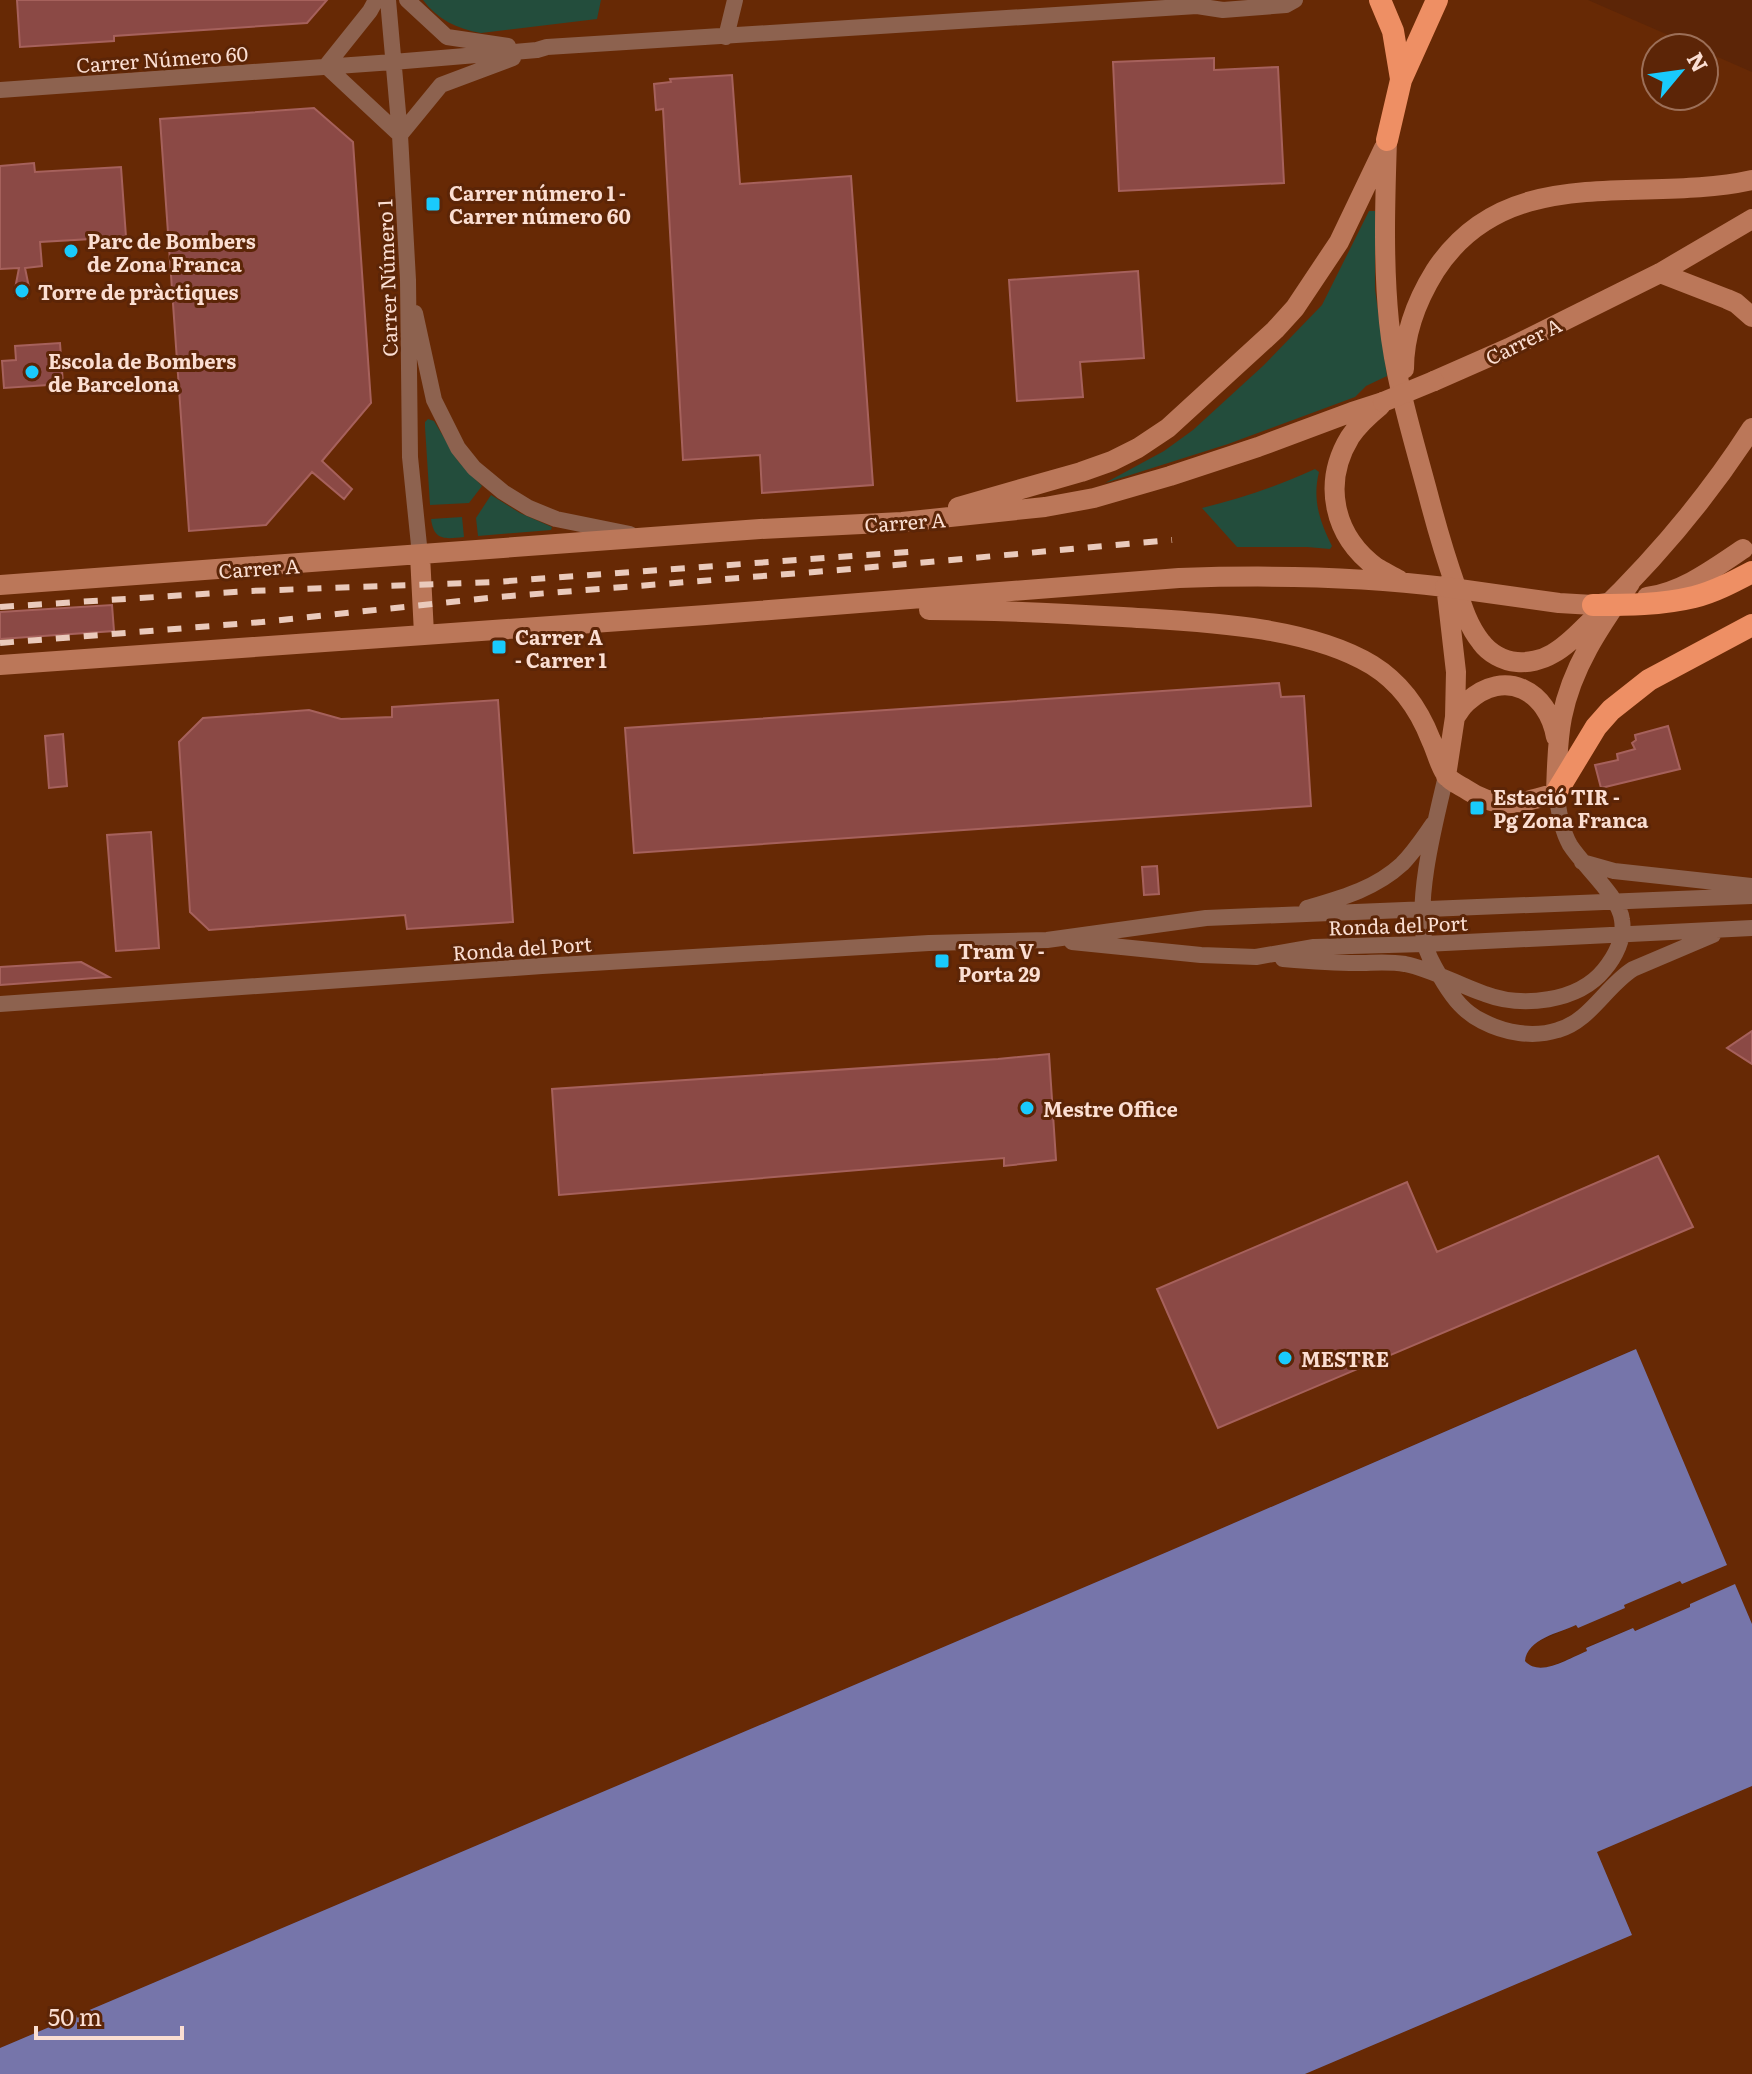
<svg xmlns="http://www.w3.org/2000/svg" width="1752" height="2074" font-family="Literata,serif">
  <rect width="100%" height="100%" fill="#5c2507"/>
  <path fill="#672905" d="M0,0H1588L1698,48H1656V96H1704V51L1752,72V1624L1735,1585L1691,1607L1634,1631L1632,1628L1586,1647L1587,1651L1549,1667L1536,1668L1529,1666L1525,1661V1653L1533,1644L1576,1625L1624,1607L1623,1605L1680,1581L1663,1416L1635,1349L1167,1552L0,2048Z
    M1752,1786V2074H1305L1632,1935L1597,1852Z"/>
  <path fill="#234d3c" d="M423,0H601L597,19L481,33C457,29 437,19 423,0Z
    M1369,211H1375V289L1387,376L1366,386L1355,397L1228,444L1105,483L1164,451L1193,430L1264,365L1322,305Z
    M428,419L434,421L458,461L482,486L469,503L430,505L425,427V422Z
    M1315,469L1319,472C1312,500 1320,522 1332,546L1330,549L1307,547H1237L1202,508C1242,498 1278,486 1315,469Z
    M491,495L520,513L552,527L551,530L478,536L476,518Z
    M462,517L464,537C445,539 434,541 431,519Z"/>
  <path fill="#7675aa" d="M1636,1349L1727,1565L1682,1584L1680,1581L1624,1605L1625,1608L1578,1628L1576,1625C1559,1633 1527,1639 1525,1661C1540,1678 1569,1658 1587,1651L1586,1648L1633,1628L1635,1631L1690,1607V1604L1735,1584L1752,1624V1786L1597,1852L1632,1935L1305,2074H0V2048L1167,1552Z"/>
  <path fill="#8b4945" stroke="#a6615c" stroke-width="2" d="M17,0H327L307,23L114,36V41L20,47Z
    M1214,58V70L1278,67L1284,183L1119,191L1113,62Z
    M732,75L740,184L851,176L873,485L762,493L760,455L683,460L663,109L656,110L654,84L671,82L670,79Z
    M314,108L353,142L371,403L322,461L352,489L344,499L312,472L266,525L189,531L160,119Z
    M34,163L35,172L121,167L126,237L40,242L42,266L25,268L30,292L27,298H20L14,294L19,268L0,269V166Z
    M1138,271L1144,358L1080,362L1083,397L1017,401L1009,280Z
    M60,343L63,384L4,388L2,361L16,360L15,346Z
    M112,605L114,631L0,639V612Z
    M1279,683L1281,697L1304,696L1311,806L634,853L625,728Z
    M498,700L513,922L407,929L405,915L209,930L190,912L179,742L203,718L309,710L341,719L392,717V707Z
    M1668,726L1680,769L1601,788L1595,765L1618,760L1617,754L1635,749L1632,743L1636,740L1635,735Z
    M63,734L67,786L49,788L45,736Z
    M151,832L159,948L116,951L107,835Z
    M1157,866L1159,894L1144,895L1142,867Z
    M81,962L109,977L0,985V967Z
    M1752,1031V1064L1727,1048Z
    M1049,1054L1056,1160L1004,1166V1158L559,1195L552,1089L998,1059Z
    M1658,1156L1693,1227L1218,1428L1157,1289L1407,1182L1437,1252Z"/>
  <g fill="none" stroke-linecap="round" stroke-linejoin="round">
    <path stroke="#8d624f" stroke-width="16" d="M376,0L370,11L326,66L400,135L441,85L513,58
      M388,0L400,135L408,280L410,457L420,555
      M407,0L447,37L508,46
      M726,37L735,0
      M0,90L393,62L537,50L547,47C764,35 980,18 1197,6L1223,10L1286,5L1295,0
      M415,313L434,400L458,448L474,468L503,492L529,508L556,519L630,534
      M1446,776C1435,823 1415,898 1425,944C1428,958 1437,971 1444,983C1454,999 1464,1012 1482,1021C1505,1033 1533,1038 1558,1030C1590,1021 1606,986 1633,969L1713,935
      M1582,862L1614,871L1752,886
      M1307,908C1341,898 1375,889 1402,864C1414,852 1423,838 1433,824
      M1072,942L1201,955L1256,957L1314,947L1425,944L1752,928
      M1283,959C1307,961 1332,963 1356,963C1373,963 1388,961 1405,964C1434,970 1458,985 1485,994C1522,1008 1578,1002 1604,970C1615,957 1625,938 1622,920C1619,896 1584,867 1570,845C1561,829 1559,811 1556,793
      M0,1004L542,966L929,943L1047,940L1206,918L1752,896"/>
    <path stroke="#bb7759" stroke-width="20" d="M1387,140C1385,201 1383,262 1389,322C1395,380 1413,438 1428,494C1436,525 1445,556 1456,587C1462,606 1468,626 1481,642C1489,653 1503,661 1517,662C1528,663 1542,660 1552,654C1569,645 1583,628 1598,614C1655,559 1709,495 1752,428
      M1660,273L1727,299L1736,303L1752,317
      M1404,369C1404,334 1417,300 1435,271C1508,158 1643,205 1752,180
      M1434,381L1509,348L1660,273L1752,219
      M1380,406C1369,415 1358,425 1350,437C1322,483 1333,536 1377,568C1384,572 1392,576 1399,580
      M958,507L1081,472L1112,461L1138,448L1168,428L1275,330L1295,308L1339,242L1384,148
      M420,555L424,634
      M0,585L760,529L902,522L1045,507L1094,498L1170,476L1258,447L1352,412L1383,402
      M929,610C994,610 1058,613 1123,617C1199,622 1306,625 1372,665C1401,683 1419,709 1431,740C1436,750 1439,764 1445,773C1448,780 1457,784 1464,788C1498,811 1518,804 1556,793C1557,767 1557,742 1562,717C1572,666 1601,625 1630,583
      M0,665L706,615L1179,578C1267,575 1357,576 1445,587
      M1455,717C1459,712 1462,706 1467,702C1505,667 1548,691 1556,737
      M1446,776L1455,717L1456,672L1446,585"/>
    <path stroke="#ee8f64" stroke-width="22" d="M1380,0L1393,31L1401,79
      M1387,140L1401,80L1437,0
      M1556,793L1596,727L1611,710L1649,680L1752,625"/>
    <path stroke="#eacabc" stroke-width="6" stroke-dasharray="14 14" stroke-linecap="butt" d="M0,607L249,591L495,582L921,551
      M0,643L262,622L498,597L839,570L1172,540"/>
    <path stroke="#bb7759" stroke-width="20" d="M1383,402L1434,381
      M1445,587L1559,603L1593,605L1607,603
      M1647,597C1683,592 1713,569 1743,549"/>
    <path stroke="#ee8f64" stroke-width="22" d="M1593,605C1627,605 1661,605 1694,597C1714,592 1733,582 1752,572"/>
  </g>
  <g fill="#19cafc" stroke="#5c2507" stroke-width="3">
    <rect x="425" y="196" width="16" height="16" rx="4"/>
    <circle cx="71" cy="251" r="8"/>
    <circle cx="22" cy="291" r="8"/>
    <circle cx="32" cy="372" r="8"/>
    <rect x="491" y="639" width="16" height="16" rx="4"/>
    <rect x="1469" y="800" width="16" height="16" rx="4"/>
    <rect x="934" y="953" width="16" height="16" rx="4"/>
    <circle cx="1027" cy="1108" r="8"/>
    <circle cx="1285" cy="1358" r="8"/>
  </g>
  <g text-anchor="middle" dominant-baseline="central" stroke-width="6" stroke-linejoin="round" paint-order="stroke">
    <g font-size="20" fill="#fbded2" stroke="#5c2507">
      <text transform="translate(162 58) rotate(-4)">Carrer Número 60</text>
      <text transform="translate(386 278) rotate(-92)">Carrer Número 1</text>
      <text transform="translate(1523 340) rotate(-26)">Carrer A</text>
      <text transform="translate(905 521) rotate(-4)">Carrer A</text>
      <text transform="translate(259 567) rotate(-4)">Carrer A</text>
      <text transform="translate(1398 924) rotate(-2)">Ronda del Port</text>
      <text transform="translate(522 947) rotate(-4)">Ronda del Port</text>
    </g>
    <g font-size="20" font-weight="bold" fill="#fbded2" stroke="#5c2507" text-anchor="start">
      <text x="449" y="192">Carrer número 1 -<tspan x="449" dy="23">Carrer número 60</tspan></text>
      <text x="87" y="240">Parc de Bombers<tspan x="87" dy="23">de Zona Franca</tspan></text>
      <text x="38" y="291">Torre de pràctiques</text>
      <text x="48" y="360">Escola de Bombers<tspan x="48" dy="23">de Barcelona</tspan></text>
      <text x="515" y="636">Carrer A<tspan x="515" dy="23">- Carrer 1</tspan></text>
      <text x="1493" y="796">Estació TIR -<tspan x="1493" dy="23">Pg Zona Franca</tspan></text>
      <text x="958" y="950">Tram V -<tspan x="958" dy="23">Porta 29</tspan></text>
      <text x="1043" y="1108">Mestre Office</text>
      <text x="1301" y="1358">MESTRE</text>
    </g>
  </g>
  <g transform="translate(1680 72) rotate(61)"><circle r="38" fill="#5c2507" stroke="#9c6f58" stroke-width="2"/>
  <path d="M0-6L14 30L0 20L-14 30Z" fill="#19cafc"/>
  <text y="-12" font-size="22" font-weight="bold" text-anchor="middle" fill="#fbded2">N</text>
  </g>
  <path d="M36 2026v12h146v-12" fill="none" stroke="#fbded2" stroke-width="4"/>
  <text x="48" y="2026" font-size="24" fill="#fbded2" stroke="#5c2507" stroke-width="6" paint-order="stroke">50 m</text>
</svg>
